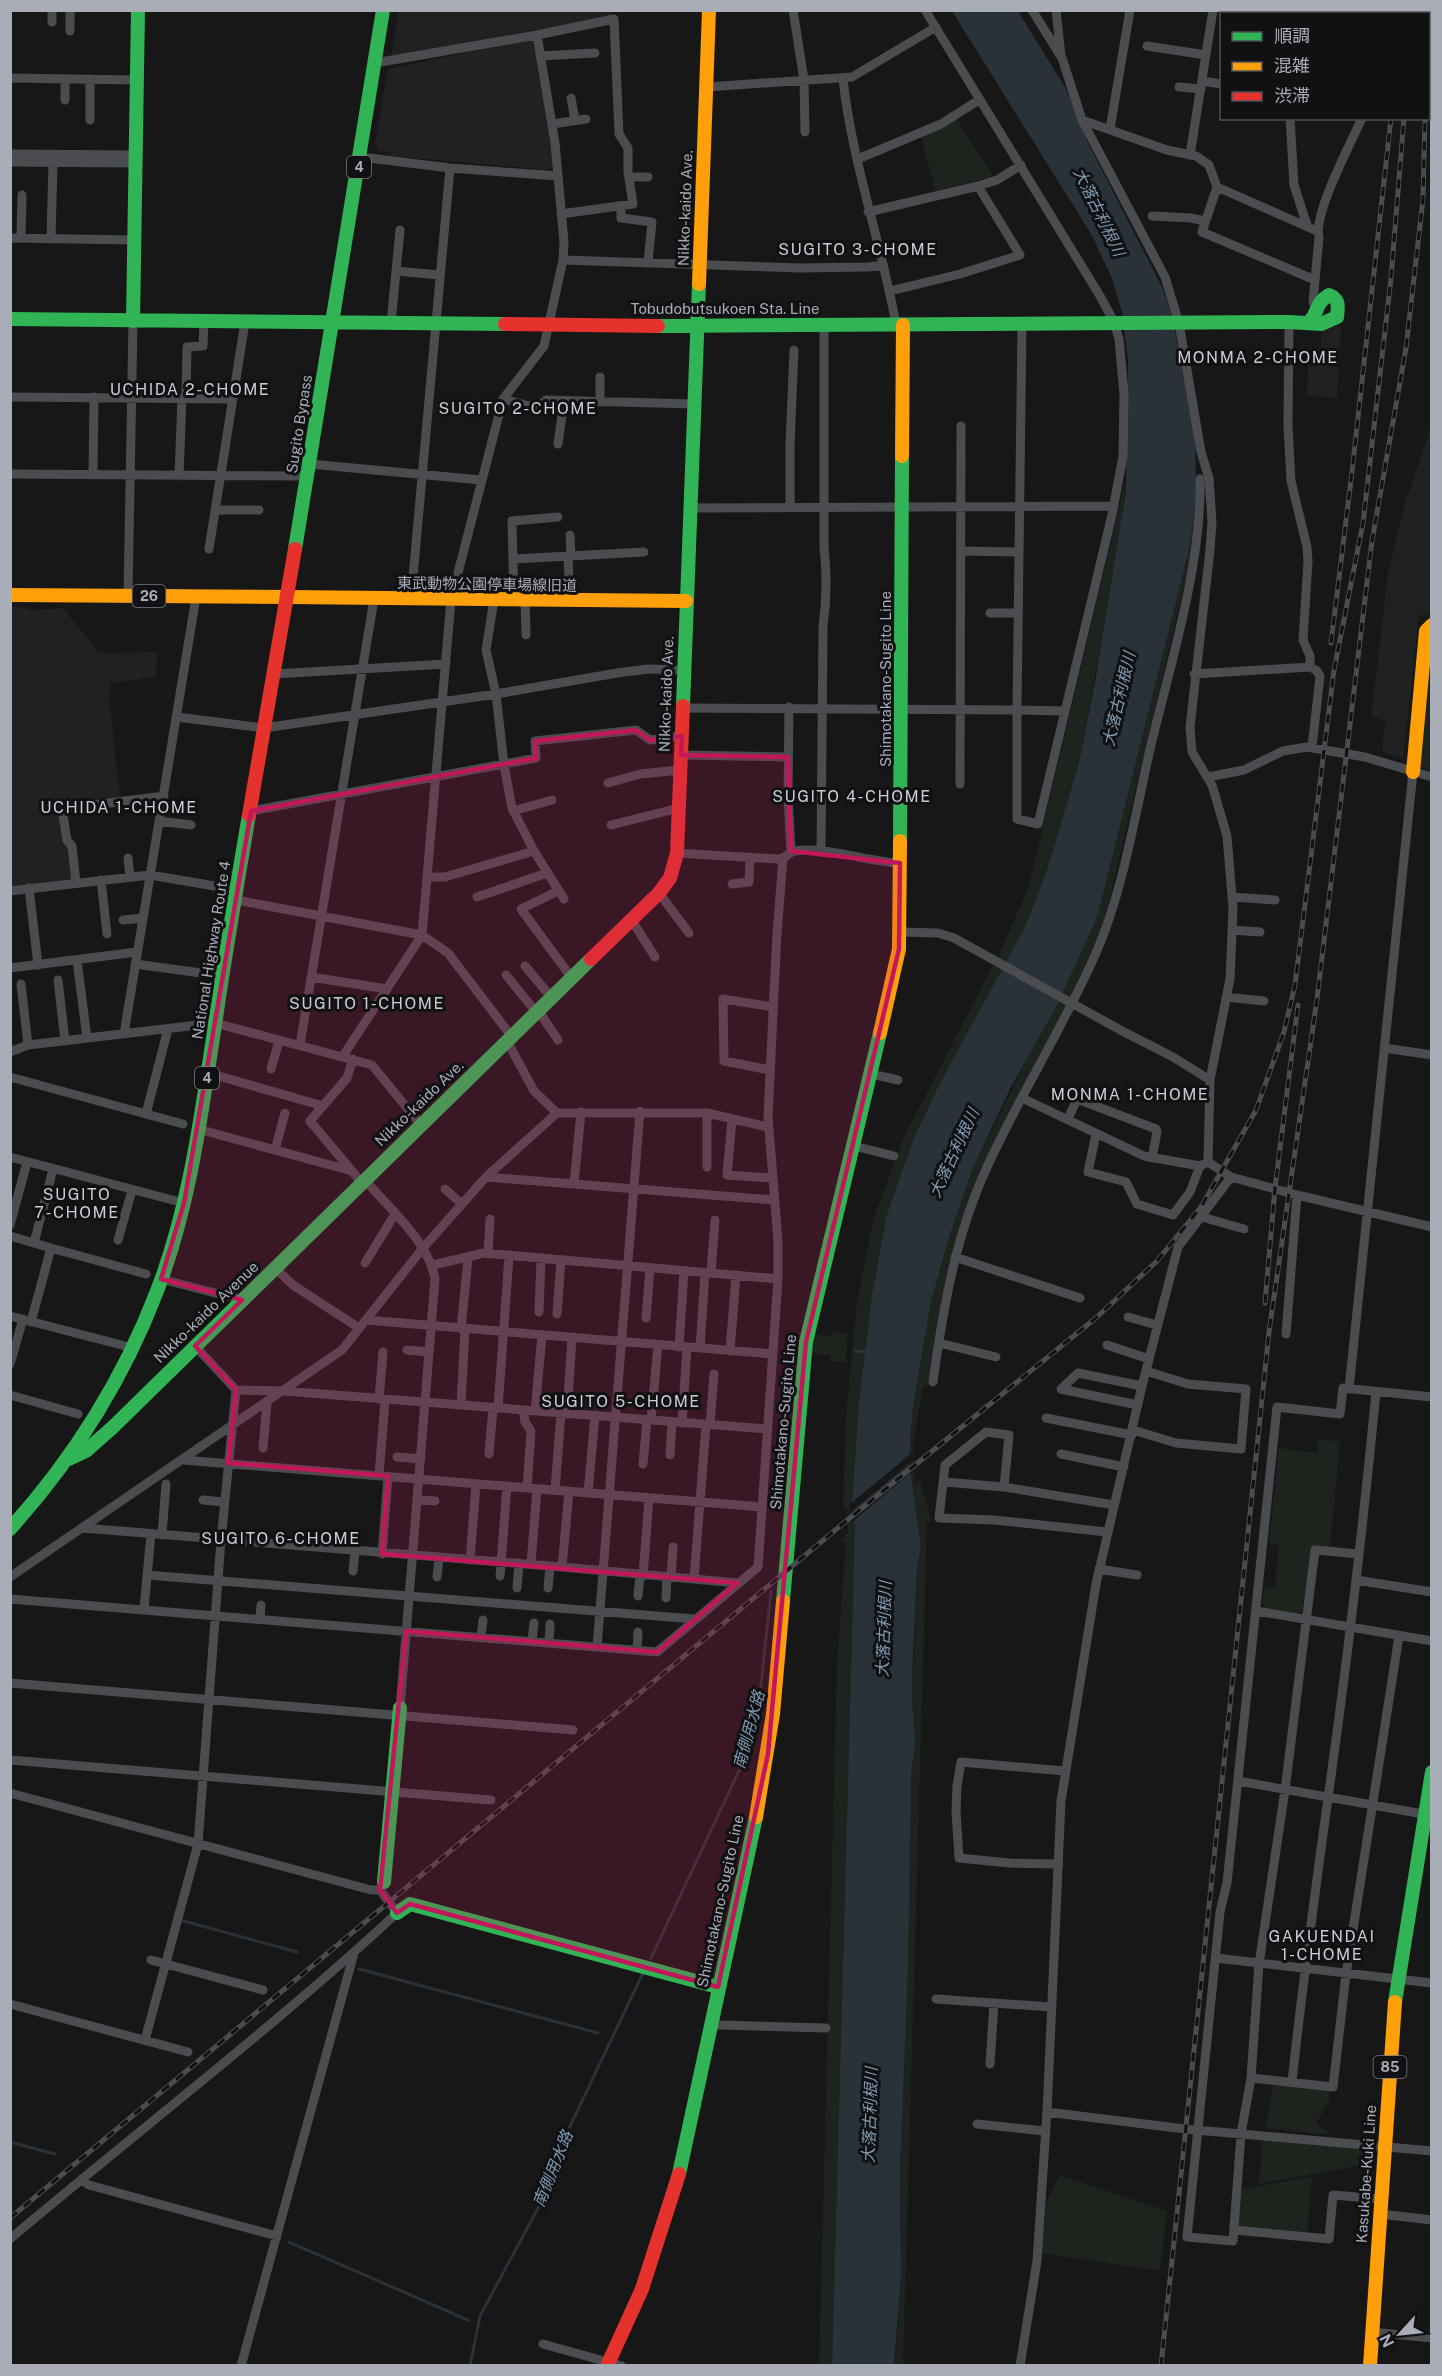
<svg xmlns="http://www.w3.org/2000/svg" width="1442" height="2376" font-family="'Public Sans','Noto Sans JP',sans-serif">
  <rect width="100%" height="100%" fill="#171717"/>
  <path fill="#212123" d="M399,11H612L610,16L391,58Z
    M531,39L534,41L551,143L554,167L549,170L391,156V152L380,151L375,143L388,69Z
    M1322,327H1341L1337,398L1307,396L1309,348L1321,349Z
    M1431,427V615H1419L1403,759L1382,752L1385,721L1371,716L1388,574L1405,503Z
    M10,606L34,610L63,608L99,653L157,652L156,677L111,683L109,698L120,797L60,804L65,841L69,847L73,880L11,887Z"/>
  <path fill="#1d241e" d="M956,118L993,176L936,191L921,137Z
    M1127,475L1117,558L1079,763L1047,870L1025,927L938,1087L914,1138L887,1214L872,1295L859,1402L852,1503L855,1525L832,2365L819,2366L837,1664L846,1542L840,1541L848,1533L847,1508L843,1509L846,1416L857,1302L874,1217L903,1139L993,965L1000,957L999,954L1028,889Z
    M1196,499L1194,544L1107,910L1092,956L1072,996L1069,997L1066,1007L985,1164L968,1201L952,1254L928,1386L923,1387L913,1442L915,1484L920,1480L931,1521L927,1522L903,2365L895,2366L901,2277L900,2170L911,1776L915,1742L912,1699L917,1567L921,1547L911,1477L910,1440L913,1407L931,1302L950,1234L972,1170L1097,917L1190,545Z
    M1417,611L1431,612V615H1419L1403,759L1391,754H1401Z
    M1384,612H1389L1377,716L1384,717L1385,720L1372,715Z
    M1428,668H1431V771L1421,767L1418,763Z
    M832,1331L847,1334L846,1362L830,1361V1355L809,1353L814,1334L831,1336Z
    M1318,1440L1340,1441L1330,1548L1311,1547L1302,1611L1299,1614L1265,1608L1262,1602L1264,1587L1275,1588L1279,1545L1269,1544L1279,1448L1317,1453Z
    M1273,2084L1330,2091L1329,2102L1316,2123L1333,2135L1266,2128Z
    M1263,2139L1374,2148L1373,2163L1259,2184Z
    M1060,2175L1167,2211L1160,2271L1042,2253L1046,2203Z
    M1312,2177L1307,2234L1240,2229L1237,2225L1241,2189Z"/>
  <path fill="#2a3239" d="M952,11H1018L1066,89L1088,143L1162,287L1171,312L1195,431L1196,499L1190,545L1097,917L1058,1003L1010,1089L972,1170L950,1234L931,1302L913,1407L910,1440L911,1477L921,1547L917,1567L913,1654L912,1699L915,1742L911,1776L908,1962L900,2170L901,2277L894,2365L832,2366L855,1525L852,1503L859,1402L872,1295L887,1214L914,1138L938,1087L1025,927L1047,870L1079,763L1096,677L1126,491L1128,360L1122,312L1111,276L1091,234Z"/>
  <path fill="#171717" d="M913,1452L914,1460L850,1513L849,1505Z
    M914,1463V1470L851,1523L850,1516Z"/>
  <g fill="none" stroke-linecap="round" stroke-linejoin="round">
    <path stroke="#2a3239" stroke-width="3" d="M855,1351L868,1352
      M180,1920L297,1952
      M651,1958L744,1760L759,1704L771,1591
      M359,1969L598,2033
      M10,2142L55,2154
      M289,2242L468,2320
      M470,2366L480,2316L545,2195L563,2141L643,1973"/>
    <path stroke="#4b4c50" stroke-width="9" d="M52,10V22
      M793,10L804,80L805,132
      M925,10L1100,296L1114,322L1119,339L1124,394L1123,456L1112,515L1038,824L1017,819V710L1065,711
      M1032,10L1062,58L1082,120L1165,277L1179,323L1201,452L1209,478L1212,522L1210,550L1190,727L1192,752L1212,785L1227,836L1233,909L1230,979L1210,1080L1208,1162L1231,1177L1178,1247L1142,1386L1096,1584L1061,1801L1047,2112L1185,2129L1432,2151
      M1056,10L1061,56
      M1281,10L1282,14
      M1390,14L1391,10
      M70,31V10
      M537,35L614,19L619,134L628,148V172L633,204L561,214
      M1147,46L1206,55
      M540,56L595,53
      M10,78L136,80
      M65,79V100
      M843,79C852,162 881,242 896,324
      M1202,81L1222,84
      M707,87L852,77L936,27
      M1179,87L1201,89
      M571,98L575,120
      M1290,118L1294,185L1307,225
      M90,120V79
      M1082,120L1167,150L1196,156L1209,165L1217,187L1317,231
      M552,124L586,119
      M1110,129L1130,10
      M10,154L135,155
      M1190,155L1213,10
      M361,157L450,168L558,176
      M858,159L941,124L979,100
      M10,162L135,163
      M629,177H648
      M1217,187L1202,232L1315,280
      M621,206V218L652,222L648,262
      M868,212L978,186L997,180L1021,165
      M1152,216L1191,218L1205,221
      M10,238L134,240
      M21,238L22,195
      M51,239L53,163
      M563,260L800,268L868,267L883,265
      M396,271L440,275
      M890,291L960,274L1020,255L978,186
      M1316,310L1313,302L1319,237C1313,214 1351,143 1362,118
      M1289,322L1288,426L1291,481L1307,547L1308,561L1303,640L1310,656V667
      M391,323L400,230
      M600,377V402
      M10,397L232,399
      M186,398L187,347L203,346L204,322
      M503,399L537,408L546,400L693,404
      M558,444L564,401
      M310,464L481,480
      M10,474L308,476
      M93,474L94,397
      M179,476L182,398
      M790,506V444L794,350
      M689,508L1114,506
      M215,510H259
      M570,535L571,556
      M209,549L245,322
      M961,551L1018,552
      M568,556L570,601
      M514,559L644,552
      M128,596L133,321
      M411,599L450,168
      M494,600L486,650L496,694L504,765L512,808L534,851L564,899
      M514,601L512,521L558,517
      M525,601L526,635
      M990,613H1018
      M274,674L446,664
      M1194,674L1310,667L1316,670L1320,676L1312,747
      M789,707L788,796L791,852
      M682,708L1017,710L1022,323
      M177,717L264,728L496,694L617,673L648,669L683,670
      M681,755L788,757
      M1208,777L1244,770L1283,751L1307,747L1365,757L1432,777
      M608,783L640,774L680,770
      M960,784L961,426
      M251,811L536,758L535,741L636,730L650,740L682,736
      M513,811L552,800
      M159,821L191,825
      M611,825L679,808
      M821,852L823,626C827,599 827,574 824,547V324
      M677,853L778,859C786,859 788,852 795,851C827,846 867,862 900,863
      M128,858L130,877
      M427,877H445L534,851
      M101,880L107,934
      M76,883L72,846L67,840L62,809L164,796
      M732,884L749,882L750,858
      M29,888L38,965
      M10,891L150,875L238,890
      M558,891L521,909L571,977
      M659,893L689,933
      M477,897L547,873
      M1232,897L1275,900
      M236,900L422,935L451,600L503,399L544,346L563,260L564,242L555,143L537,35L375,63
      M631,919L655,957
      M123,920L143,918
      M1232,930L1260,932
      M900,932L938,933L954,938L1124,1032L1173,1057L1210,1080
      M77,960L87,1038
      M135,964L223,976
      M525,966L551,997
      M10,968L137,952
      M506,975L536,1012
      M311,977L387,989
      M58,980L65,1041
      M21,984L28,1045
      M1226,997L1264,1001
      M538,1010L558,1040
      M124,1034L196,597
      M300,1045L374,599
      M1384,1048L1432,1055
      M10,1052L28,1045L215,1023L372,1065L421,1125
      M343,1056L422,935L448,953L512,1037
      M353,1059L347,1078L310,1121L362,1183
      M271,1069L279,1041
      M770,1070L724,1061L723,999L773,1007
      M208,1073L323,1106
      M871,1074L898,1080
      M10,1077L183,1124
      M1022,1098L1144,1156L1200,1166
      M557,1113H707L768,1127
      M707,1113V1167
      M146,1114L168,1029
      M1068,1119L1077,1099L1156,1129L1157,1132L1152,1158
      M732,1120L727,1175L772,1178
      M198,1129L352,1171
      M1096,1134L1088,1172L1126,1182L1137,1204L1173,1215L1190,1192L1200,1166L1208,1162
      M854,1146L894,1156
      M275,1150L285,1113
      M10,1157L184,1203
      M486,1177L774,1200
      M1231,1177L1297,1195L1432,1227
      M365,1180C389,1208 429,1242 435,1279L400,1708
      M574,1184L581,1112
      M445,1189L462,1204
      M1202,1217L1244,1229
      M10,1225L27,1162
      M10,1236L51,1248L31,1322
      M118,1240L132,1190
      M34,1243L53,1169
      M51,1248L146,1274
      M488,1254L490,1219
      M955,1257L1080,1298
      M365,1263L395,1214
      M433,1265L484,1253L778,1279V1241L768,1116L777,933L783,859
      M275,1268L293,1285L359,1328
      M711,1273L715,1220
      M161,1279L242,1300
      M539,1312L541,1259
      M557,1314L561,1260
      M10,1316L133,1348
      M1128,1317L1157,1325
      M646,1318L650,1268
      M366,1320L772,1354
      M461,1329L468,1258
      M1286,1334L1297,1195
      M939,1343L996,1357
      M1107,1345L1149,1359
      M195,1346L236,1390L284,1391L766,1429
      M679,1347L684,1271
      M700,1348L705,1273
      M407,1350L429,1352
      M730,1351L736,1275
      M10,1364L23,1319
      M933,1382C943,1308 956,1233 988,1165C1021,1093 1064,1026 1096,953C1124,888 1135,814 1151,745C1171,662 1202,564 1200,479
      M1349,1389L1413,772
      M10,1395L78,1414
      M379,1399L383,1352
      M461,1405L465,1329
      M1138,1405L1061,1389L1078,1373L1142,1386
      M498,1408L509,1256
      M523,1410L525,1422L531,1431L527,1488
      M535,1411L542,1335
      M567,1414L572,1338
      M1046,1418L1132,1435
      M651,1420L658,1345
      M682,1423L687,1347
      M710,1425L714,1374
      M1133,1430L1176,1443L1241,1449L1246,1389L1188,1384L1146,1371
      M263,1448L267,1403
      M489,1454L493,1408
      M1061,1454L1124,1467
      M670,1455L672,1422
      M397,1457L421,1459
      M183,1460L762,1507
      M643,1464L647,1420
      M379,1475L385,1400
      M945,1482L1004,1487L1114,1505
      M1004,1487L1009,1435L986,1432L945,1465L939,1518L994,1520L1107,1532
      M555,1490L561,1413
      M588,1493L595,1416
      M203,1500L224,1502
      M417,1500L435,1501
      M83,1528L562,1567L737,1583
      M162,1535L166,1484
      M382,1554L388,1476
      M1359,1554L1315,1550L1285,1790L1259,1964L1251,2078L1241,2134L1233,2241L1187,2237L1220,1912L1227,1883L1277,1407L1340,1414L1343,1388L1432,1397
      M470,1560L476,1484
      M531,1564L537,1489
      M562,1567L569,1491
      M1099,1569L1137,1575
      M353,1571L355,1551
      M147,1575L694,1619
      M500,1576L507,1486
      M643,1576L649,1498
      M10,1577L342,1350L423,1248L486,1177L557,1113L534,1091L507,1041
      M437,1577L439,1558
      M671,1577L673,1547
      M694,1579L706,1425
      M1356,1580L1432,1592
      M517,1588L519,1563
      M548,1588L550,1566
      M638,1596L640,1575
      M666,1598L667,1577
      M10,1599L657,1652L758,1567L778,1279
      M144,1609L151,1534
      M1257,1611L1432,1641
      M260,1619L261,1605
      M481,1637L483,1620
      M532,1641L534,1623
      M549,1643L550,1624
      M597,1647L640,1111
      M637,1650L638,1632
      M10,1683L573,1730
      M10,1760L491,1800
      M1238,1781L1429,1815
      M10,1793L371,1890H380L397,1913C274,2027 139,2130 10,2239
      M1059,1864L1009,1863L959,1858L956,1811L957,1786L961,1762L1065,1771
      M1216,1958L1432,1983
      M151,1960L263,1990
      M936,1999L1052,2007
      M10,2004L188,2052
      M711,2023L720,2025L826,2028
      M145,2040L198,1844L221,1540L236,1390
      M990,2064L994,2003
      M1251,2078L1333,2087L1346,1974L1399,1636
      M1292,2082C1302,1987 1315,1893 1328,1798C1347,1663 1363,1528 1376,1392
      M977,2124L1045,2131
      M81,2180L89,2185L277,2236
      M1380,2214L1432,2220
      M1234,2230L1329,2239L1333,2195L1381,2199
      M1372,2332L1432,2338
      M543,2344L622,2366
      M241,2366L354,1953
      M1020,2366L1037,2261L1047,2112"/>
    <path stroke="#30b455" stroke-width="14" d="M10,319L505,324
      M133,321L138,10
      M658,326L1289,322L1321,324L1337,317C1338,307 1340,299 1329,295C1314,304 1320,311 1309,322
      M295,549L383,10
      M683,706L699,284
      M900,841L902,456
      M69,1459L86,1451L113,1427L591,959
      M10,1529C74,1458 123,1380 157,1291C190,1206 201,1115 215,1025C225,955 237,885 249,815
      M783,1601L806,1342L880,1033
      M384,1882L400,1708
      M397,1913L410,1904L718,1987
      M1395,2002L1432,1772
      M679,2174L756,1817"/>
    <path stroke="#ff9f0a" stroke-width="14" d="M699,284L709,10
      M902,456L903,325
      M10,595L287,597
      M287,597L686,601
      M1413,772L1426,631L1432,625
      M880,1033L899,949L900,841
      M756,1817L773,1714L783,1601
      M1370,2366L1395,2002"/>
    <path stroke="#e5322d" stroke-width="14" d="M505,324L658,326
      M249,815L295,549
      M591,959L659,893L670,878L677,853L683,706
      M607,2366L642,2289L679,2174"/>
    <defs>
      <path id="rail" d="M1405,14V10
        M1415,14V10
        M1331,643L1352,472L1391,118
        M1265,1303L1275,1188L1298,1005
        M10,2218L845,1522L1097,1317L1157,1261L1201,1207L1256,1110L1284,1032L1295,985L1334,670L1363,523L1391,278L1404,118
        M1161,2366L1269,1332L1317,999L1372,541L1406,348L1423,199L1425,118"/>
    </defs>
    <use href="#rail" stroke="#4b4c4f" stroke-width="5"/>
    <use href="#rail" stroke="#111113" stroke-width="3" stroke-dasharray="9" stroke-linecap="butt"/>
  </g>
  <path fill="#c2185b" fill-opacity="0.2" stroke="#c2185b" stroke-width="4.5" stroke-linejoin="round" d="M636,730L650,740L682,736L681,755L788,757L791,851L900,863L899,949L806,1342L768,1754L718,1987L410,1904L397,1913L380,1890L406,1631L657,1652L737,1583L382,1554L388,1476L228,1463L236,1390L195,1346L242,1300L161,1279L184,1203L251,811L536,758L535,741Z"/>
  <g text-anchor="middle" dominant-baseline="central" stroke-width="6" stroke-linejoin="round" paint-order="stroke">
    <g fill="#111113" stroke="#7b7e86" stroke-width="1.5">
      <rect x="347" y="156" width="24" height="22" rx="4.5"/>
      <rect x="132.5" y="585" width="33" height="22" rx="4.5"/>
      <rect x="195" y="1067" width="24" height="22" rx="4.5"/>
      <rect x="1373.5" y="2056" width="33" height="22" rx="4.5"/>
    </g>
    <g font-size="14" font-weight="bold" fill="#a8adb8">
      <text x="359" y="167">4</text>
      <text x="149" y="596">26</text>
      <text x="207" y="1078">4</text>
      <text x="1390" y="2067">85</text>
    </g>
    <g font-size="15" fill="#a8adb8" stroke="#111113">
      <text transform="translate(685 208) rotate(-88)">Nikko-kaido Ave.</text>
      <text x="725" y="308">Tobudobutsukoen Sta. Line</text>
      <text transform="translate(299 424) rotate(-81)">Sugito Bypass</text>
      <text transform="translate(487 584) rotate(1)">東武動物公園停車場線旧道</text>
      <text transform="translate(885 679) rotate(-90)">Shimotakano-Sugito Line</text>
      <text transform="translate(666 694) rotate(-88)">Nikko-kaido Ave.</text>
      <text transform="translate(211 950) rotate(-81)">National Highway Route 4</text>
      <text transform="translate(419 1103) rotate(-44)">Nikko-kaido Ave.</text>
      <text transform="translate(206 1312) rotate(-44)">Nikko-kaido Avenue</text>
      <text transform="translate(783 1422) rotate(-85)">Shimotakano-Sugito Line</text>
      <text transform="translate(720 1901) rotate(-78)">Shimotakano-Sugito Line</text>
      <text transform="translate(1366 2174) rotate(-86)">Kasukabe-Kuki Line</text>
    </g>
    <g font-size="16" font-style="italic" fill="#7f9bb3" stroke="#111113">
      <text transform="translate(1099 212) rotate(64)">大落古利根川</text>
      <text transform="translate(1119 699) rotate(-77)">大落古利根川</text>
      <text transform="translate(954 1153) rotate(-65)">大落古利根川</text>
      <text transform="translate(884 1629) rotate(-88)">大落古利根川</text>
      <text transform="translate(749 1730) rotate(-75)">南側用水路</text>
      <text transform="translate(870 2115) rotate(-88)">大落古利根川</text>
      <text transform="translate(553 2169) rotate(-68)">南側用水路</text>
    </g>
    <g font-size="16" letter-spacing="1.5" fill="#c9ccd4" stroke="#111113">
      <text x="858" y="249">SUGITO 3-CHOME</text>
      <text x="1258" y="357">MONMA 2-CHOME</text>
      <text x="190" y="389">UCHIDA 2-CHOME</text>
      <text x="518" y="408">SUGITO 2-CHOME</text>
      <text x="852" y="796">SUGITO 4-CHOME</text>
      <text x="119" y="807">UCHIDA 1-CHOME</text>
      <text x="367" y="1003">SUGITO 1-CHOME</text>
      <text x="1130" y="1094">MONMA 1-CHOME</text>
      <text x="77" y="1194">SUGITO<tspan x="77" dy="18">7-CHOME</tspan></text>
      <text x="621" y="1401">SUGITO 5-CHOME</text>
      <text x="281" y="1538">SUGITO 6-CHOME</text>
      <text x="1322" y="1936">GAKUENDAI<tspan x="1322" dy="18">1-CHOME</tspan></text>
    </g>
  </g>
  <rect width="1442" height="2376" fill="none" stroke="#a8adb8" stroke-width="24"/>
  <rect x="1220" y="12" width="210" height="108" fill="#111113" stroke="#4d4f55" stroke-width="1.5"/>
  <rect x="1232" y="32" width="30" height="9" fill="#30b455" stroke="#4d4f55" stroke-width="1.5"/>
  <text x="1274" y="42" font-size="18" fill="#a8adb8">順調</text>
  <rect x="1232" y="62" width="30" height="9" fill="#ff9f0a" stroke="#4d4f55" stroke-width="1.5"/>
  <text x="1274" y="72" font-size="18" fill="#a8adb8">混雑</text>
  <rect x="1232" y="92" width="30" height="9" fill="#e5322d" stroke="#4d4f55" stroke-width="1.5"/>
  <text x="1274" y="102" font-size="18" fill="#a8adb8">渋滞</text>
  <g transform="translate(1400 2334) rotate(243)" stroke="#111113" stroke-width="4.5" paint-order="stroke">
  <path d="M0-4.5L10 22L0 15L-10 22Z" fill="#a8adb8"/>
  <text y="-9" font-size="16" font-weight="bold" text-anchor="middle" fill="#a8adb8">N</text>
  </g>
</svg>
